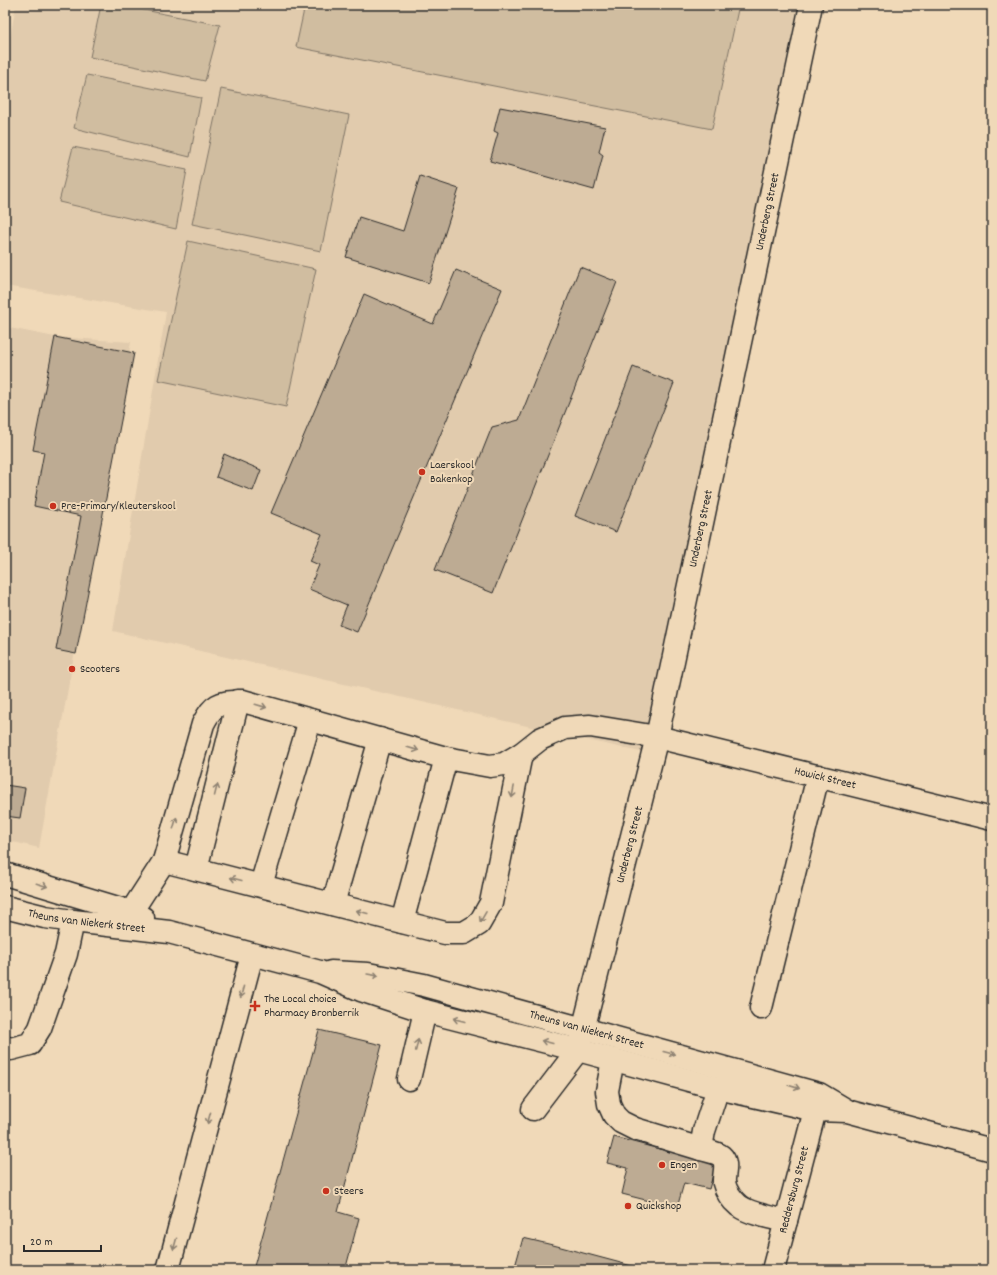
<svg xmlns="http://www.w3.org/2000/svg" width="997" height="1275" font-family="Dekko,sans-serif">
  <rect width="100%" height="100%" fill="#f0d9b8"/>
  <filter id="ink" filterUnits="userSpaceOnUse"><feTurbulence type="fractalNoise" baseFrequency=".025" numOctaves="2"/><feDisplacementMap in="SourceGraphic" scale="8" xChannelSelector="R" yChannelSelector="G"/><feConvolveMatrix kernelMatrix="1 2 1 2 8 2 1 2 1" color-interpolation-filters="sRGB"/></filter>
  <g filter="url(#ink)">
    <path fill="#e1cbad" d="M16,5H798L649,754L113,631L166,312L5,286V65Z
      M5,327L55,337L131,342L39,848L5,840Z"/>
    <path fill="#d0bda0" stroke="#7e7466" d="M101,5H119L220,25L205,81L90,57Z
      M305,5H739L712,129L296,47Z
      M87,75L201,98L190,157L74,128Z
      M221,89L349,115L321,251L192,224Z
      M73,147L187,170L176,229L59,202Z
      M188,241L316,269L286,407L158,380Z"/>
    <path fill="#bdab93" stroke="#2b2b2b" d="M500,107L605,127L599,152L603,155L594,190L490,161L498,133L494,131Z
      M420,176L459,189L429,283L346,257L359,217L403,231Z
      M580,267L617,282L493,593L435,570L492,427L519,420Z
      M456,270L502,289L357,632L339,625L347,605L309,589L319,565L310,561L322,534L271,513L364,294L433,324Z
      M55,337L134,353L76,654L56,650L81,516L34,506L44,452L33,450Z
      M633,367L674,383L616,532L575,516Z
      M224,454L261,470L253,491L216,477Z
      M5,785L25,788L20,818L5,816Z
      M319,1030L382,1045L338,1212L359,1218L346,1267L357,1270H253Z
      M614,1137L716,1164L709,1189L684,1183L677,1208L622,1194L628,1168L607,1163Z
      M523,1238L557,1246L647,1270H514Z"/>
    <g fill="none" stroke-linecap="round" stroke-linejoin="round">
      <defs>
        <g id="minor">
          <path d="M164,861L445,933H464L479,924L491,903L521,754"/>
          <path d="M196,869L238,701"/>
          <path d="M5,874L131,912L143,918"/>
          <path d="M261,885L310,720"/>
          <path d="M333,904L380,739"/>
          <path id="s1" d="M5,907L45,917L73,921L169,932L320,972L361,990L425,1011L578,1050L718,1088L815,1110L847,1111L992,1150"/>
          <path id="s2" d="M131,912L164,861L203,724C214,702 220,703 243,701L446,758L490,766L504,764L521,754L540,739L565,728L590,726L657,737L992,819"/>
          <path d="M402,922L446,758"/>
          <path id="s3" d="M331,972L368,974L424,985L819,1094L846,1110"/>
          <path d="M761,1008L818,776"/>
          <path d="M5,1047L11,1049L30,1044L40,1028L66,954L73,921"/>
          <path d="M613,1060L607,1091L609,1104L614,1115L621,1122L635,1129L701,1149L704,1131L718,1088"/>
          <path d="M409,1079L425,1011"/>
          <path id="s4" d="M533,1109L578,1050L657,737L811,5"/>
          <path d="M701,1149C707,1151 716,1152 721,1156C729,1163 723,1175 724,1183C726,1192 732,1200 739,1206C750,1214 773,1218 786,1221"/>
          <path d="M168,1270L252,955"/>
          <path id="s5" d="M773,1270L819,1095"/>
        </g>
      </defs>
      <use href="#minor" stroke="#2b2b2b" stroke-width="25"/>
      <use href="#minor" stroke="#f0d9b8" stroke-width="22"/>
    </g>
    <defs><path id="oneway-shaft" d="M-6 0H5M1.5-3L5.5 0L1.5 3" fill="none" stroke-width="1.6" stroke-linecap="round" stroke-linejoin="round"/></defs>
    <g stroke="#8e8272">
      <use href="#oneway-shaft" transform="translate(261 706) rotate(16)"/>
      <use href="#oneway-shaft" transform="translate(413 749) rotate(16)"/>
      <use href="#oneway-shaft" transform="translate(216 790) rotate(-76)"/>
      <use href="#oneway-shaft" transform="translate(513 792) rotate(101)"/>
      <use href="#oneway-shaft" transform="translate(175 823) rotate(-74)"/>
      <use href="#oneway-shaft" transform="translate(236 879) rotate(-166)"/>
      <use href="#oneway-shaft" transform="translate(42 885) rotate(17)"/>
      <use href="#oneway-shaft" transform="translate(362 912) rotate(-165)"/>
      <use href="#oneway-shaft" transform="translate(483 917) rotate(120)"/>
      <use href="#oneway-shaft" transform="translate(373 975) rotate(10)"/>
      <use href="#oneway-shaft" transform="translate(242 992) rotate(105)"/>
      <use href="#oneway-shaft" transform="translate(459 1020) rotate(-166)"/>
      <use href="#oneway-shaft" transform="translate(547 1042) rotate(-166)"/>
      <use href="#oneway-shaft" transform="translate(417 1045) rotate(-77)"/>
      <use href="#oneway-shaft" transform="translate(669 1053) rotate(15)"/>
      <use href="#oneway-shaft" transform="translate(794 1087) rotate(16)"/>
      <use href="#oneway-shaft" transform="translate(209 1118) rotate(105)"/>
      <use href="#oneway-shaft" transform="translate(175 1244) rotate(105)"/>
    </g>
  </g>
  <g fill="#c8321e" stroke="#f0d9b8" stroke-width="1.5">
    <circle cx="422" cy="472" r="4"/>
    <circle cx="53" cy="506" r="4"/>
    <circle cx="72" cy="669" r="4"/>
    <path d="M253 1000h4v4h4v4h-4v4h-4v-4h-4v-4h4z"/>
    <circle cx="662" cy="1165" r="4"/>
    <circle cx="326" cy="1191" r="4"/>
    <circle cx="628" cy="1206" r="4"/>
  </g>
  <g text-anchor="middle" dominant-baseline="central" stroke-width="4" stroke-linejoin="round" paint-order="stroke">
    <g font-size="12" fill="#2b2b2b" stroke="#f0d9b8">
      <text stroke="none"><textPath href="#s4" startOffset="934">Underberg Street</textPath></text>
      <text stroke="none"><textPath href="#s4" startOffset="610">Underberg Street</textPath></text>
      <text stroke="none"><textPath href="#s2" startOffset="860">Howick Street</textPath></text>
      <text stroke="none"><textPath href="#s4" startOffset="286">Underberg Street</textPath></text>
      <text stroke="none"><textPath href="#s1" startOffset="83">Theuns van Niekerk Street</textPath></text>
      <text stroke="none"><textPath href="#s3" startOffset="263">Theuns van Niekerk Street</textPath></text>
      <text stroke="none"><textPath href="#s5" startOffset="83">Reddersburg Street</textPath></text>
    </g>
    <g font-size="12" fill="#2b2b2b" stroke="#f0d9b8" text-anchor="start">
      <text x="430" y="465">Laerskool<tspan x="430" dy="14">Bakenkop</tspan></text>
      <text x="61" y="506">Pre-Primary/Kleuterskool</text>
      <text x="80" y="669">Scooters</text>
      <text x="264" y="999">The Local choice<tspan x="264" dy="14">Pharmacy Bronberrik</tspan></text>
      <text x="670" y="1165">Engen</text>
      <text x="334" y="1191">Steers</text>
      <text x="636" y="1206">Quickshop</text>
    </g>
  </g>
  <rect width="997" height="1275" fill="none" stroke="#f0d9b8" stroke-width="20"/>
  <rect x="10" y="10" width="977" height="1255" fill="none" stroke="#2b2b2b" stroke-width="1.5" filter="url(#ink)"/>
  <path d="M24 1245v6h77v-6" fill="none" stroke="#2b2b2b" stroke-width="2"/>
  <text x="30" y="1245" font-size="12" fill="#2b2b2b" stroke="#f0d9b8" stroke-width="3" paint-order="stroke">20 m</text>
</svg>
